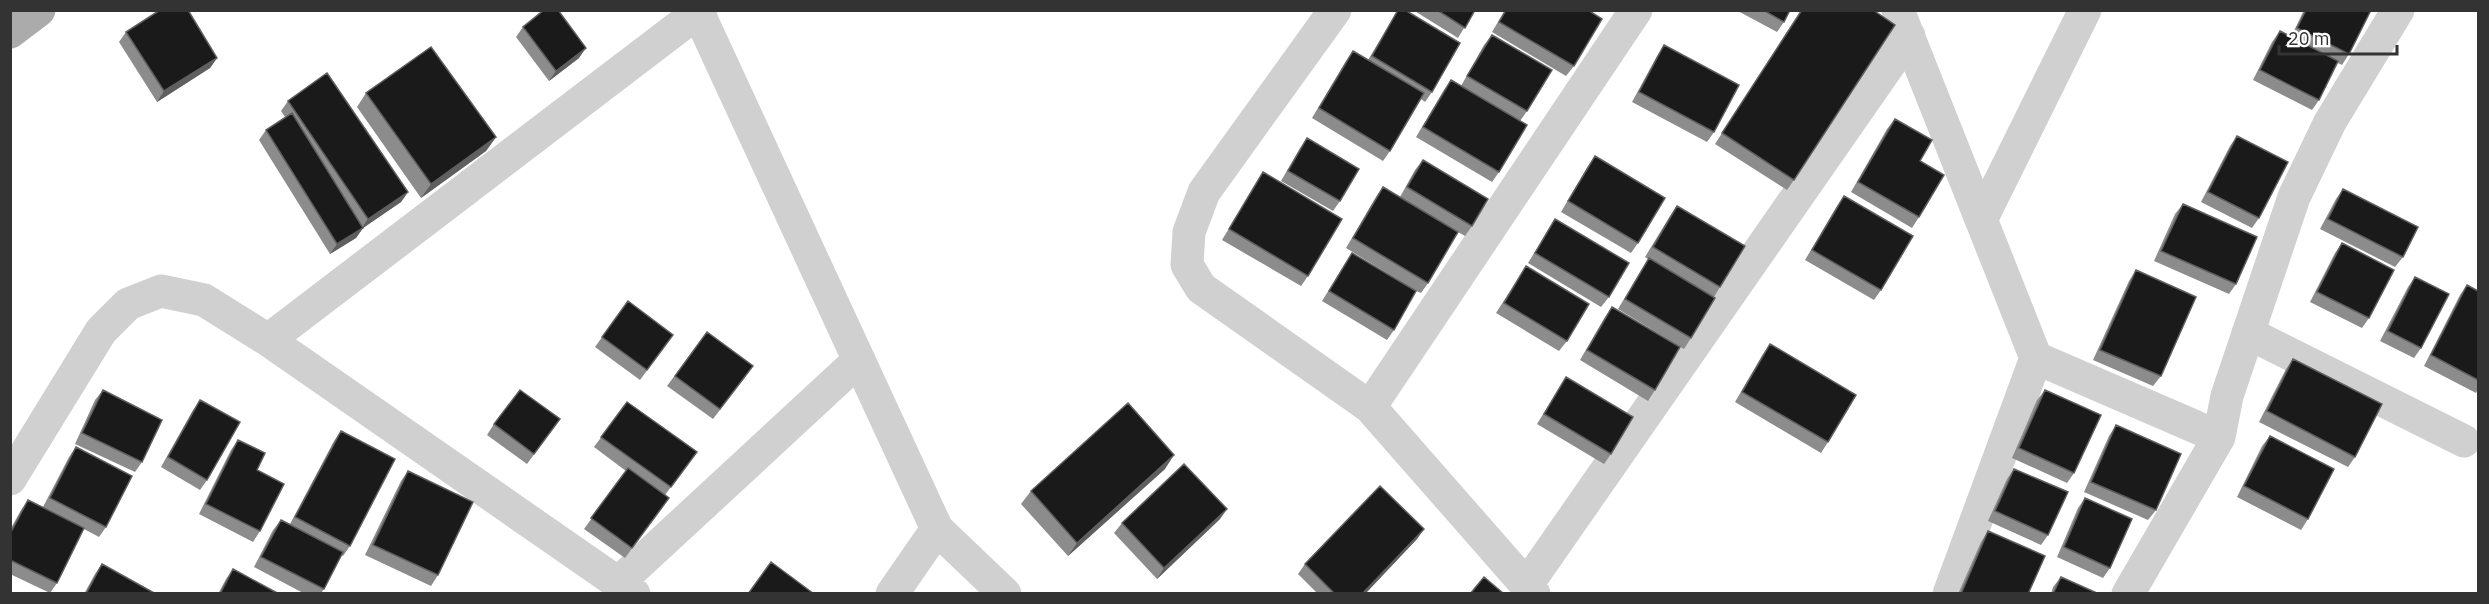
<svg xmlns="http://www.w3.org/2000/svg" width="2489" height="604" font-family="'IBM Plex Sans',sans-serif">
  <rect width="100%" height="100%" fill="#fff"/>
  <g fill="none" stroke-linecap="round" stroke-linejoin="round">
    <path stroke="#d0d0d0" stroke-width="33" d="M697,10L937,529L892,594
      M1335,10L1204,192L1189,232L1187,265L1201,288L1370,407L1534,594
      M1898,10L2036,358L2219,437
      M1981,220L2085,10
      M2248,333L2464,441
      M268,340L701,10
      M1370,407L1636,10
      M10,479L101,331L128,304L161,291L204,300L268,340L634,594
      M937,529L1005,594
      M618,583L859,360
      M1526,586L1909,36
      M1949,594L2036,358
      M2128,594L2219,437L2227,396L2294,197L2330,122L2398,10"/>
    <path stroke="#ababab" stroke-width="33" d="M10,32L39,10"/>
  </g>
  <path fill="#8c8c8c" d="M1398,10L1432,92L1425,102L1421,99L1390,151L1383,161L1312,118L1346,61L1353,51L1368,60Z
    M1413,10H1475L1458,38Z
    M1505,10H1588L1574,66L1566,76L1492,32Z
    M1736,10H1790L1784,22L1777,32Z
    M1801,10H1873L1794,180L1787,190L1715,144Z
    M2304,10H2371L2349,54L2342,65L2338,63L2319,100L2312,110L2253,80L2272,42L2280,31L2291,37Z
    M523,27L579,58L549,81L516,37Z
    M126,32L217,58L210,68L157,102L119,42Z
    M1492,35L1527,111L1520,121L1499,172L1492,182L1416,137L1444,90L1451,80L1461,86L1484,45Z
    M1664,45L1714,132L1707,142L1632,102L1657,56Z
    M366,93L496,137L486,151L421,198L357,107Z
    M288,101L408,192L401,202L363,228L356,238L330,254L259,140L266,130L285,117L281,111Z
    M1895,119L1920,161L1919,217L1912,228L1851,192L1887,129Z
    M2237,136L2259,218L2252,228L2201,202L2230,146Z
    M1307,138L1340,201L1333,211L1281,181L1300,148Z
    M1595,156L1638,243L1631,253L1561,212L1588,166Z
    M1423,160L1472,226L1465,236L1458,232L1428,283L1421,293L1416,291L1394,330L1387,340L1322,301L1352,253L1410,287L1346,248L1376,197L1383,187L1400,197L1415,170Z
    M1263,172L1308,276L1301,286L1222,240Z
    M2343,189L2403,257L2395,267L2320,229L2336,199Z
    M1844,196L1881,290L1874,300L1805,260L1837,206Z
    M2183,204L2236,284L2229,294L2154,261L2175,214Z
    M1677,206L1720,287L1714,297L1691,338L1684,349L1618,309L1648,259L1645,257L1670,216Z
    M1555,219L1609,297L1601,307L1528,263Z
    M2342,243L2369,318L2362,328L2310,302L2335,253Z
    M1526,266L1567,341L1559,351L1496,313Z
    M2136,270L2161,376L2153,386L2093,360L2129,281Z
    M2415,277L2421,348L2414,358L2380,341L2408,287Z
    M2467,285L2478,291V389L2476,393L2424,366L2460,295Z
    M628,301L673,335L640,380L595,347Z
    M1612,307L1655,390L1648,401L1580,360L1605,317Z
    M707,332L746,376L713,419L667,386Z
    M1770,344L1828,442L1821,453L1735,402L1763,354Z
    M2293,359L2355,457L2348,467L2259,422L2286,369Z
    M1566,377L1611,454L1604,464L1537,424Z
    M103,390L142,462L135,472L75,444L95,400Z
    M2045,390L2074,473L2067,483L2012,458L2037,400Z
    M200,400L207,480L200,490L161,467L193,410Z
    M627,402L697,452L665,495L669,498L625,558L584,529L626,471L594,447Z
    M560,419L527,464L487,435L494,424Z
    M2116,425L2156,510L2148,520L2084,492L2109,436Z
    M341,431L350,546L343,556L341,555L321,594H305L254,567L273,530L281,520L290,524L334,441Z
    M2270,436L2308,519L2301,530L2237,497L2262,446Z
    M238,440L257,470L260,531L253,542L199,514L231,450Z
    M76,447L106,527L99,537L84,529L57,583L50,593L10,574V530L21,510L28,500L43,507L69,457Z
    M1165,469L1068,556L1021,504L1031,491Z
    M2014,469L2048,535L2041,545L1988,521L2007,479Z
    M408,471L438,575L431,586L365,555L401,481Z
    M2085,498L2110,568L2103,578L2057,557L2078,508Z
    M1220,519L1157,579L1114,533L1122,523Z
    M1424,529L1417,539L1365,594H1318L1298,574L1305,564Z
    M1988,531L2028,594H1958L1981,542Z
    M102,564L156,594H84L95,574Z
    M233,569L279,594H218L226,579Z
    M2061,577L2099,594H2051L2053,587Z"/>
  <path fill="#5f5f5f" d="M586,48L579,58L549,81L556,71Z
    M217,58L210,68L157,102L164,91Z
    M496,137L486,151L421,198L431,184Z
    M408,192L401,202L363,228L356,238L330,254L337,244L361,229L368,219Z
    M1174,455L1165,469L1068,556L1077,543Z
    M1227,509L1220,519L1157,579L1164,568Z
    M1424,529L1417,539L1365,594H1362Z"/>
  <path fill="#1a1a1a" stroke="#5f5f5f" stroke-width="1.5" d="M160,10H188L217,58L164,91L126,32Z
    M544,10H558L586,48L556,71L523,27Z
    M1398,10H1405L1460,43L1432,92L1372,56Z
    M1437,10H1475L1465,28Z
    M1506,10H1588L1602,19L1574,66L1499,22Z
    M1763,10H1790L1784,22Z
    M1802,10H1873L1895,25L1794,180L1722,133Z
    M2306,10H2371L2349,54L2297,28Z
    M2280,31L2338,61L2319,100L2260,70Z
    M1492,35L1552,70L1527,111L1467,76Z
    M1664,45L1739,85L1714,132L1639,92Z
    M431,47L496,137L431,184L366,93Z
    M1353,51L1424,93L1390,151L1319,108Z
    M327,73L408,192L368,219L288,101Z
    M1451,80L1527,125L1499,172L1423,127Z
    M292,113L363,228L337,244L266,130Z
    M1895,119L1932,140L1920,161L1944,175L1919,217L1858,182Z
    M2237,136L2288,162L2259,218L2208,192Z
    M1307,138L1359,169L1340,201L1288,171Z
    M1595,156L1665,198L1638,243L1568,201Z
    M1423,160L1488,199L1472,226L1407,187Z
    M1263,172L1342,219L1308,276L1229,229Z
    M1383,187L1458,232L1428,283L1353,238Z
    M2343,189L2418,227L2403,257L2328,219Z
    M1844,196L1913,236L1881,290L1812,250Z
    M2183,204L2257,237L2236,284L2161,251Z
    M1677,206L1745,246L1720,287L1653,247Z
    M1555,219L1629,263L1609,297L1535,253Z
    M2342,243L2394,270L2369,318L2317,292Z
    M1352,253L1416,291L1394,330L1329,291Z
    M1649,258L1715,298L1691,338L1625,299Z
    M1526,266L1589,304L1567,341L1504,303Z
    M2136,270L2196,297L2161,376L2100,350Z
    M2415,277L2449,294L2421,348L2388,331Z
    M2467,285L2478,291V380L2431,355Z
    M628,301L673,335L647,370L602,337Z
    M1612,307L1680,347L1655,390L1587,350Z
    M707,332L753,366L720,409L675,376Z
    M1770,344L1856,395L1828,442L1742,392Z
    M2293,359L2382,404L2355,457L2267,411Z
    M1566,377L1633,417L1611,454L1544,414Z
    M103,390L162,420L142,462L82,433Z
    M520,390L560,419L534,454L494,424Z
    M2045,390L2101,415L2074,473L2019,448Z
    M200,400L240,422L207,480L168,457Z
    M627,402L697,452L671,487L601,437Z
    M1128,403L1174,455L1077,543L1031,491Z
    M2116,425L2181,454L2156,510L2091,482Z
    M341,431L395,459L350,546L295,517Z
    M2270,436L2334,469L2308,519L2244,486Z
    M238,440L265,453L257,470L284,484L260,531L206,504Z
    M76,447L132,476L106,527L50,498Z
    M1184,464L1227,509L1164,568L1122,523Z
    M628,468L669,498L632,548L591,518Z
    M2014,469L2068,492L2048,535L1995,511Z
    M408,471L473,502L438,575L373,545Z
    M1380,486L1424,529L1362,594H1335L1305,564Z
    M2085,498L2132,519L2110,568L2064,547Z
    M28,500L84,528L57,583L10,560V534Z
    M281,520L343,552L324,589L261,557Z
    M1988,531L2045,556L2028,594H1961Z
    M771,562L814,594H748Z
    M102,564L156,594H86Z
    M233,569L279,594H220Z
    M1484,577L1504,594H1470Z
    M2061,577L2099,594H2053Z"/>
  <rect width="2489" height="604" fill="none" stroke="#333333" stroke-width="24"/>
  <path d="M2279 45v9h118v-9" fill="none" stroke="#333333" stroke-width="3"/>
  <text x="2288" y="45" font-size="18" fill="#333333" stroke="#ffffff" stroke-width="4.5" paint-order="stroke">20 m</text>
</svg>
